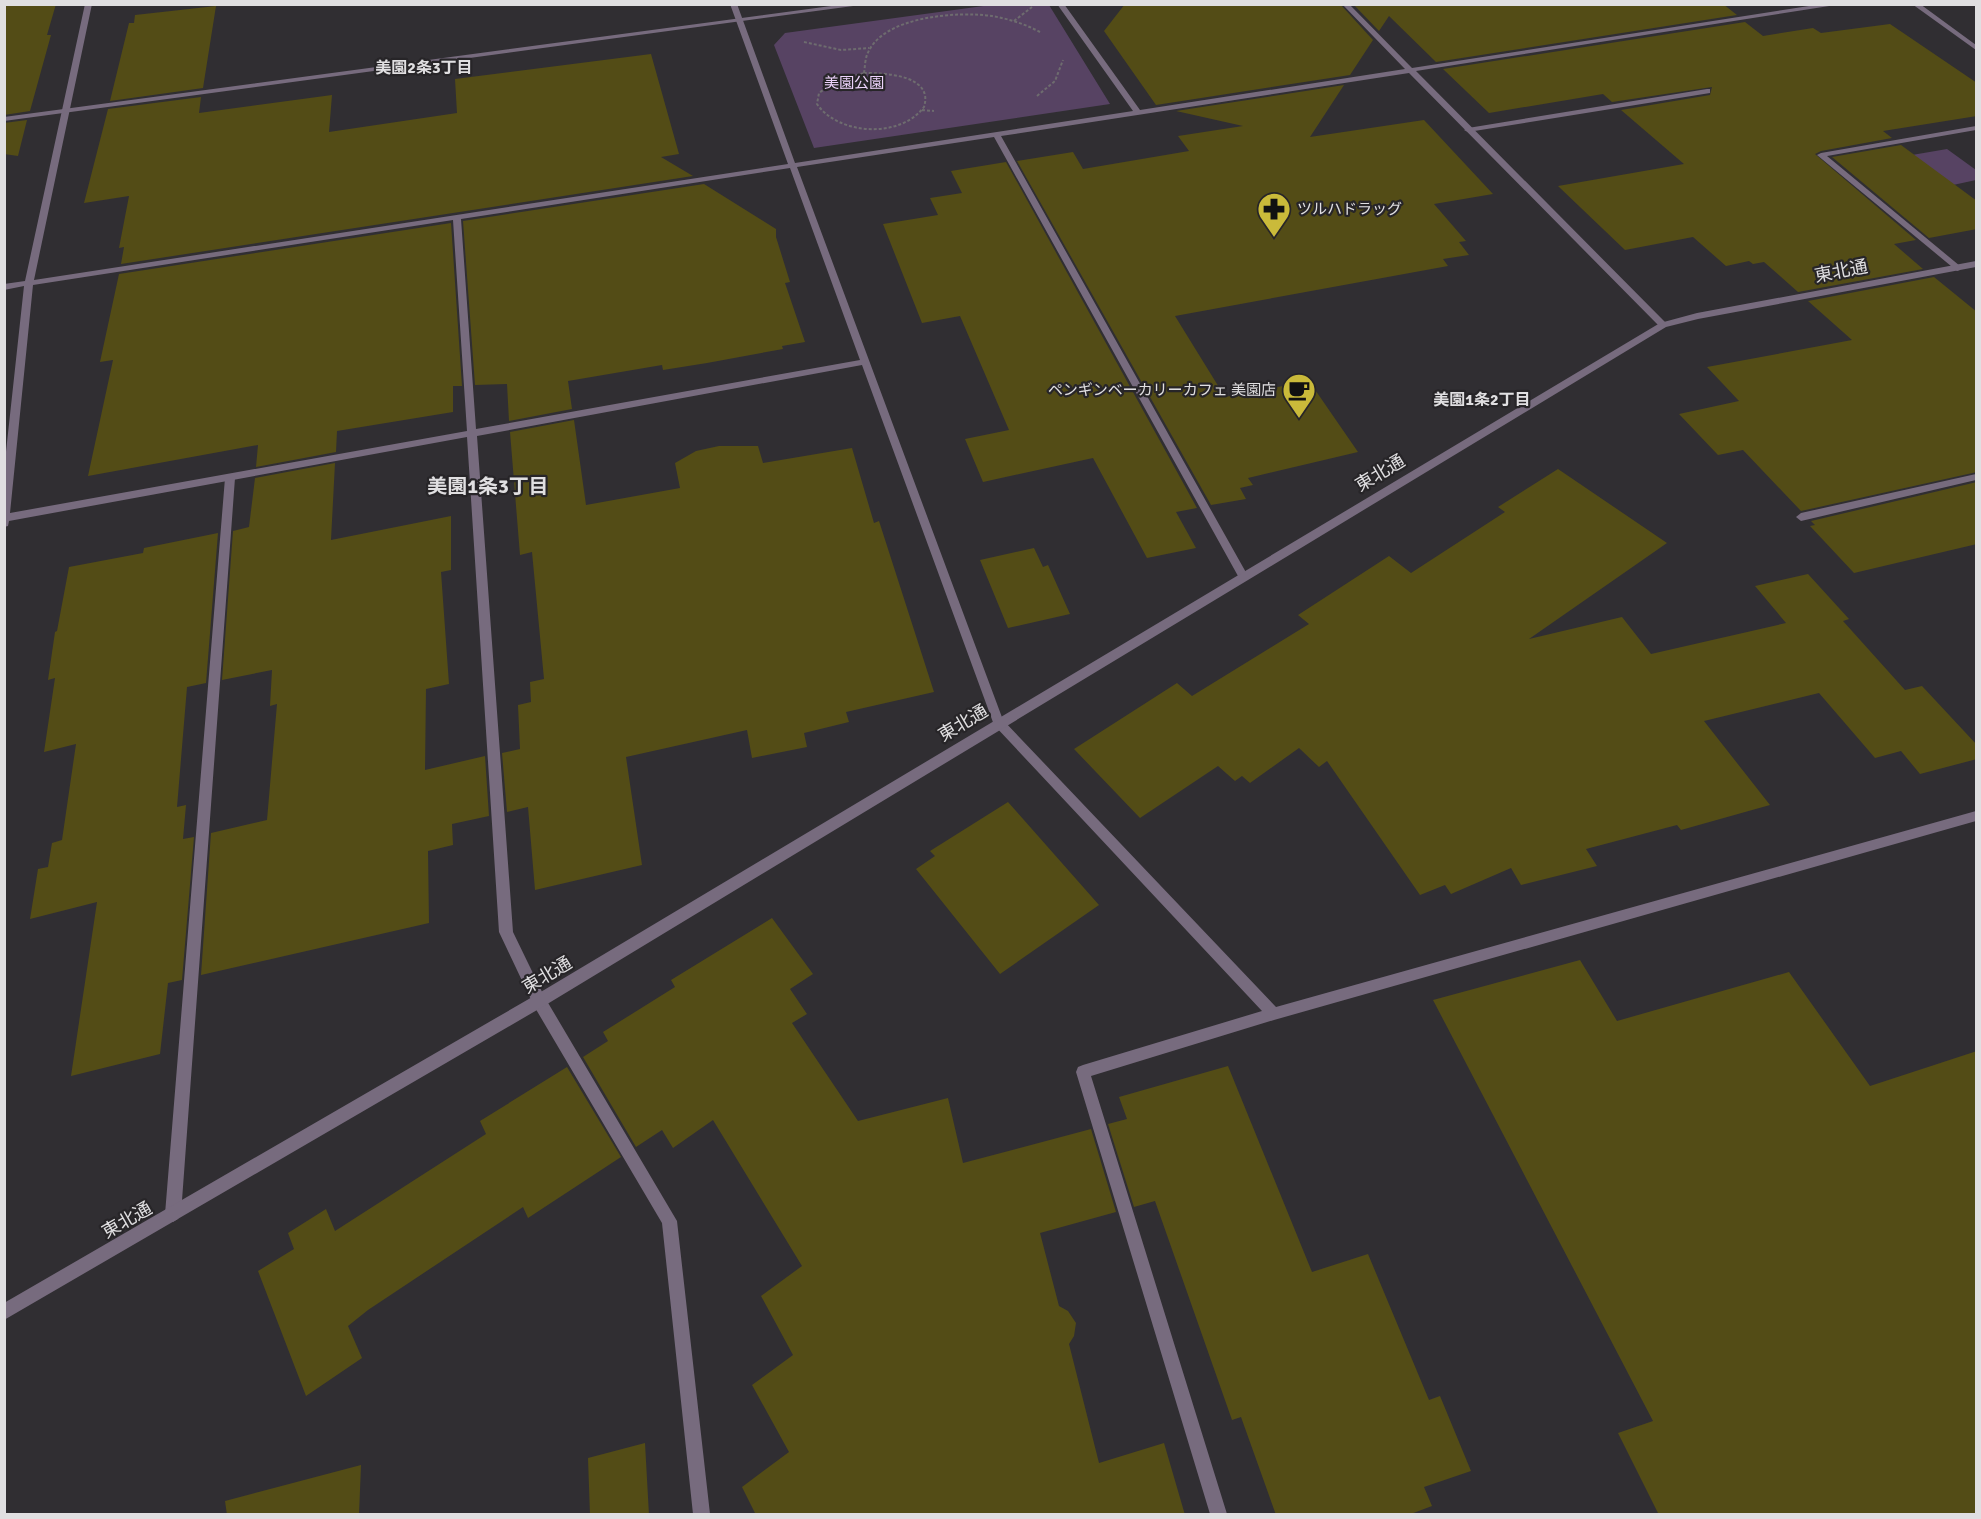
<svg xmlns="http://www.w3.org/2000/svg" width="1981" height="1519" font-family="Signika,'Noto Sans JP',sans-serif">
  <rect width="100%" height="100%" fill="#302e32"/>
  <path fill="#574363" d="M998,4L1049,5L1110,104L814,148L774,45L785,33Z
    M1947,149L1976,170V180L1953,185L1912,155Z"/>
  <path fill="#534c16" d="M4,4H56L47,35H51L30,111L4,115Z
    M1125,4H1340L1373,40L1350,75L1156,105L1104,31Z
    M1353,4H1723L1737,15L1436,62L1389,16L1379,31Z
    M216,6L203,88L110,101L129,23H134L135,15Z
    M1745,22L1763,36L1813,28L1821,33L1890,24L1977,83V116L1883,131L1892,138L1821,151L1815,154L1916,240L1894,244L1923,269L1798,292L1764,262L1753,264L1749,261L1726,266L1693,237L1625,250L1558,186L1684,164L1621,110L1710,95L1712,87L1612,102L1603,94L1489,113L1443,69Z
    M651,54L679,154L661,157L693,176L121,264L124,247L119,248L129,196L84,203L108,109L201,97L199,113L332,95L329,132L457,113L455,79Z
    M1344,85L1310,137L1424,120L1493,194L1434,204L1466,241L1459,242L1469,255L1443,259L1448,266L1175,316L1225,397L1309,381L1358,452L1248,478L1253,485L1240,488L1246,499L1211,505L1017,161L1073,152L1083,169L1189,151L1178,136L1243,126L1176,111Z
    M27,120L18,156L4,154V123Z
    M1901,145L1977,201V229L1929,238L1832,157Z
    M1006,162L1197,508L1176,512L1196,548L1147,558L1093,458L983,482L965,439L1009,430L960,316L922,323L883,224L938,215L930,198L962,193L951,171Z
    M704,184L776,229V237L790,282L785,283L805,342L782,346L783,349L707,363L663,370L662,365L568,381L572,409L509,421L507,384L475,385L463,221Z
    M451,223L462,386H453V412L337,431L336,452L256,467L258,445L88,476L113,360L100,362L119,274Z
    M1934,277L1977,312V472L1801,511L1743,450L1718,455L1679,414L1739,401L1707,367L1852,340L1808,301Z
    M574,420L586,505L680,488L675,463L696,451L719,446H758L763,463L852,448L874,523L879,521L934,692L846,712L849,722L804,733L807,747L752,758L747,730L626,757L642,865L535,890L528,807L507,812L502,753L520,749L518,705L531,702L530,682L544,679L532,552L520,555L510,432Z
    M335,463L331,540L451,516V570L441,572L449,684L426,689L425,770L485,756L489,816L452,824L453,845L428,851L429,923L201,975L211,833L267,820L277,704L270,706L272,670L222,680L233,531L249,527L255,478Z
    M1558,469L1667,543L1529,639L1622,617L1651,654L1786,623L1755,586L1808,574L1849,619L1843,621L1905,690L1922,686L1977,745V759L1920,774L1901,751L1875,758L1819,693L1704,721L1770,805L1681,830L1677,825L1586,849L1597,866L1521,885L1511,868L1451,894L1445,885L1420,895L1327,761L1319,767L1299,748L1250,783L1242,776L1235,781L1218,766L1140,818L1074,749L1177,683L1192,696L1309,624L1298,615L1389,556L1411,573L1505,512L1498,507Z
    M1977,482V544L1854,573L1810,526L1815,525L1811,521Z
    M218,533L206,683L187,687L177,807L186,805L183,839L194,837L182,980L168,983L160,1054L71,1076L97,902L30,919L38,869L48,867L52,843L62,840L76,744L44,752L55,678L48,680L55,632L57,631L69,567L143,553L144,548Z
    M1034,548L1043,567L1048,565L1070,614L1008,628L980,560Z
    M1008,802L1099,905L1000,974L916,869L935,856L930,851Z
    M772,918L813,974L790,989L807,1014L792,1023L858,1121L948,1098L963,1163L1091,1129L1116,1212L1040,1233L1059,1306L1068,1311L1076,1323L1074,1336L1069,1344L1099,1463L1164,1443L1185,1515H756L742,1487L789,1452L752,1385L793,1355L761,1296L802,1266L713,1120L673,1148L662,1130L636,1147L583,1057L608,1041L603,1032L675,987L671,980Z
    M1580,960L1617,1021L1789,972L1870,1086L1977,1051V1515H1659L1618,1433L1653,1421L1433,1000Z
    M1228,1066L1312,1272L1368,1254L1429,1400L1440,1396L1471,1471L1424,1487L1432,1506L1408,1515H1276L1241,1417L1232,1420L1155,1201L1134,1207L1108,1124L1127,1119L1119,1097Z
    M567,1067L621,1157L528,1218L523,1207L368,1310L348,1326L362,1358L306,1396L258,1271L294,1249L288,1233L326,1209L335,1231L486,1134L480,1121Z
    M645,1443L649,1515H590L588,1458Z
    M361,1465L359,1515H227L225,1501Z"/>
  <g fill="none" stroke-linecap="round" stroke-linejoin="round">
    <path stroke="#6e6c6f" stroke-width="2" stroke-dasharray="3 2" stroke-linecap="butt" d="M1014,21L1032,7
      M804,42L841,50L869,48
      M864,73C865,67 865,60 867,55C881,16 958,11 992,16C1009,19 1025,24 1040,32
      M864,73C885,73 934,75 924,107C900,139 838,135 817,104L819,93L834,82Z
      M1037,96L1055,81L1063,60
      M922,110L934,111"/>
    <path fill="#776b7e" fill-rule="evenodd" d="M1707,89H1710V93L1468,132L1464,130L1468,128Z
      M230,475L235,478L181,1214L178,1219L173,1222L168,1219L165,1214L225,478Z"/>
    <path fill="#776b7e" fill-rule="evenodd" d="M85,4H92L34,280L788,164L730,4H737L795,163L1133,111L1057,4H1064L1140,110L1405,69L1342,4H1349L1412,68L1822,4H1842L1416,71L1666,323L1668,325L1663,328L1660,327L1409,73L1001,136L1248,576L1243,580L1238,576L994,137L797,167L1003,720L1276,1007L1976,811V821L1274,1020L1091,1076L1227,1514H1210L1076,1072L1078,1067L1083,1065L1262,1011L994,725L862,365L477,436L513,932L544,996L677,1221L710,1514H693L662,1223L534,1006L499,932L467,437L9,521L8,526L4,527V470L24,286L4,290V284L25,281ZM790,168L860,360L476,429L461,219ZM453,220L467,431L10,513L33,285Z
      M1976,126V130L1827,156L1960,266V270L1957,271L1817,155L1821,153Z
      M1976,474V480L1801,521L1796,517L1801,513Z"/>
    <path fill="#776b7e" fill-rule="evenodd" d="M846,4H868L4,121V117Z
      M1912,4H1920L1976,45V50Z
      M1976,261V267L1698,319L1666,327L544,1006L4,1320V1303L534,996L1660,323L1697,313Z"/>
  </g>
  <defs>
    <symbol id="pharmacy-pin" viewBox="-11 -11 22 30"><path d="M0 17L-7.5 6A9.5 9.5 0 1 1 7.5 6Z" fill="#caba3a" stroke="#272528"/><path d="M-2-6h4v4h4v4h-4v4h-4v-4h-4v-4h4Z" fill="#111"/></symbol>
    <symbol id="cafe-pin" viewBox="-11 -11 22 30"><path d="M0 17L-7.5 6A9.5 9.5 0 1 1 7.5 6Z" fill="#caba3a" stroke="#272528"/><path d="M-5.5-4.5H6V0H3Q3 3.5 0 3.5H-2.5Q-5.5 3.5-5.5 0ZM3-3.2v2h1.7v-2ZM-6 4.5H4V6H-6Z" fill="#111"/></symbol>
  </defs>
  <g fill-rule="evenodd">
    <use href="#pharmacy-pin" x="1255" y="190" width="38" height="52"/>
    <use href="#cafe-pin" x="1280" y="371" width="38" height="52"/>
  </g>
  <g text-anchor="middle" dominant-baseline="central" stroke-width="4.5" stroke-linejoin="round" paint-order="stroke">
    <g font-size="15" fill="#edd3fc" stroke="#272528">
      <text x="854" y="83">美園公園</text>
    </g>
    <g font-size="15" fill="#e0dfe1" stroke="#272528" text-anchor="start">
      <text x="1297" y="209">ツルハドラッグ</text>
      <text x="1276" y="390" text-anchor="end">ペンギンベーカリーカフェ 美園店</text>
    </g>
    <g font-size="16" font-weight="bold" fill="#e0dfe1" stroke="#272528">
      <text x="424" y="68">美園2条3丁目</text>
      <text x="1482" y="400">美園1条2丁目</text>
    </g>
    <g font-size="18" fill="#e0dfe1" stroke="#272528">
      <text transform="translate(1841 271) rotate(-11)">東北通</text>
      <text transform="translate(1380 473) rotate(-31)">東北通</text>
      <text transform="translate(963 723) rotate(-31)">東北通</text>
      <text transform="translate(547 975) rotate(-31)">東北通</text>
      <text transform="translate(127 1220) rotate(-30)">東北通</text>
    </g>
    <g font-size="20" font-weight="bold" fill="#e0dfe1" stroke="#272528">
      <text x="488" y="486">美園1条3丁目</text>
    </g>
  </g>
  <rect width="1981" height="1519" fill="none" stroke="#e0dfe1" stroke-width="12"/>
</svg>
